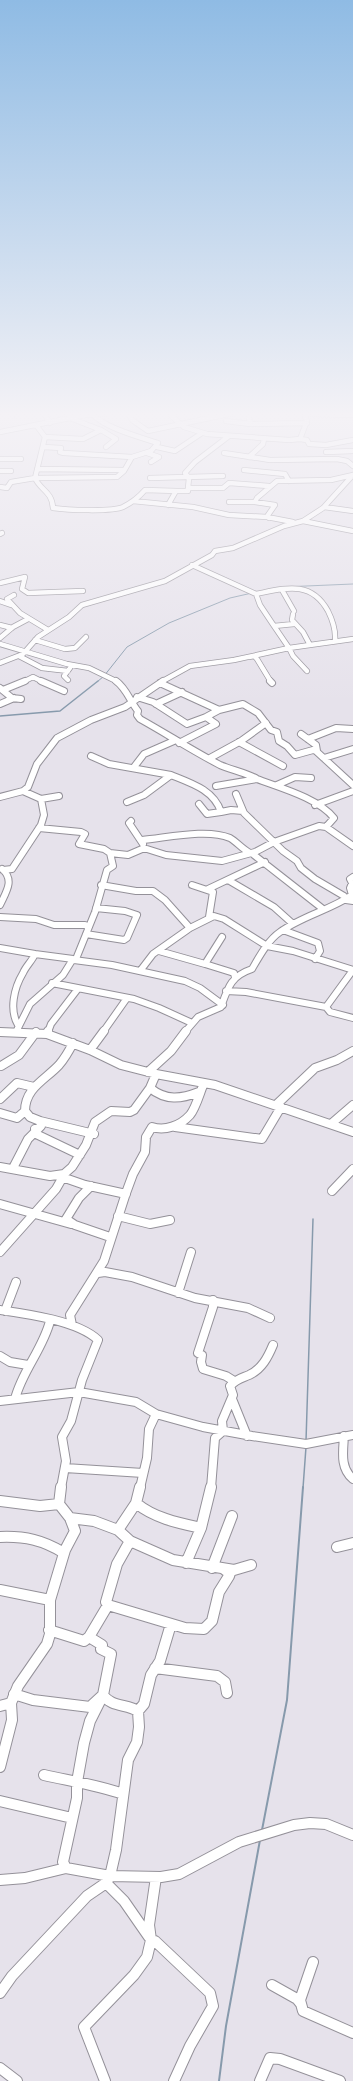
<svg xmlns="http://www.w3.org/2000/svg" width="353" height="2081" font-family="'Public Sans',sans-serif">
  <rect width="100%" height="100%" fill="#e6e2eb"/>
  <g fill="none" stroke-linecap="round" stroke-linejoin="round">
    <path stroke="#879aac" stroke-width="1" d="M14,418L17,412
      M283,587L353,584
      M97,682L104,676L127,647L169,623L230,598L252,593"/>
    <path stroke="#879aac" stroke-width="1.5" d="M0,716L60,711L98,681
      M306,1441L313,1219
      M303,1488L306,1447"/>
    <path stroke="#879aac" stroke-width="2" d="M262,1830L287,1700L303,1487
      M219,2081L226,2026L260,1840"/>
    <defs>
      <path id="minor-far3" d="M40,412L44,414L50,423
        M128,412L132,420L148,431L238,412
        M167,412L184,427L207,434L289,440L300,439L307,421L304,414L353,415
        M275,412H300
        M93,414C102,427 142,438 158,443L151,451L132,457
        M70,418L101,430L116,439L106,447
        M226,421L250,424L248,412
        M250,424L307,423
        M36,425L45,437L35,478C40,490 52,491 53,508C66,510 112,512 123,507C131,503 139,497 145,490L177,491
        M0,432L85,415L123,412
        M45,437L83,439L101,430
        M300,439L307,440L309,444L326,445L353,440
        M157,447L175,451L202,433
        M326,452L353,451
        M147,453L159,457L151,462
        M224,453L270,460L337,459L347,461L353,466
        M249,457L263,444L264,439
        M0,459H21
        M37,469L124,470
        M244,470L285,474L289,481
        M0,471H11
        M36,478L117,477L124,471L132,457L64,453L60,452L61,448L44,447
        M150,478L223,476
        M0,487L7,488L11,482L35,478
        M188,488L189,478L185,473L195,462L229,436
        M133,501L193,507L229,515L267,517L293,522
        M229,502H255L275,505L268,515L269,518
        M255,502L257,498L277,481L331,480L353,475
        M168,505L176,491H188V488H223L229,483L269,486
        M324,507L353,511
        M303,521L353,531
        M0,534L2,533
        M192,565L256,594L260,605L274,626
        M0,583L25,577L22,589L28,593L83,591
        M282,590L294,611
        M256,594C286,588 311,580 328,611C333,621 336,630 335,641
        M14,595L7,599L20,613L48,630
        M0,601L11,605
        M293,614L292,620L303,632L310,645L353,639
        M0,625L12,628
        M0,638L13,627L28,619
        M35,640L65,649L75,648L86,637
        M0,644L67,664L89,668L118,682
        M19,656L42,668L68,671
        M249,657L254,656L257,659L271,682
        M0,663L23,654L38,637L69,617L82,605L165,581L212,555L215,551L233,548L284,526L303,521L323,508L353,475
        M307,671L293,656L289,648L310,645
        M68,680L64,676L70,668
        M23,682L33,677L43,682
        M161,682L190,666L234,660L289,648L274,626L294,624"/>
      <path id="minor-far2" d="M41,681L64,691
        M116,681C126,688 130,701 138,711L137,715L140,719C167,734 193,751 220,765C229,769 253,775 257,779C281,788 318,798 334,818L326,827
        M270,681L272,683
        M160,683L219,710L243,704L258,713L271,730L277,732L279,741L287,746L295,755L313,750L316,751L353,785
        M0,688L12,698L21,699
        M3,690L25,681
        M137,697L153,702L187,724L206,717
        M0,704L14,698
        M156,704L182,692
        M301,734L316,745L317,751
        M308,739L336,728L353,729
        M239,742L283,766
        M179,743L216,724L206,717L219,710
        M91,756L109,764L171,775
        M210,758L241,741L266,723
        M324,758L353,749
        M134,767L144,754L176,740
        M277,785L295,777L311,778
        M216,786L257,779
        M23,791L28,787L37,764L57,738L91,720L125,707L163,681
        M236,794L244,813L283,851L297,861L301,868L315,879L344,896L346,900L353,901
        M0,797L23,791L41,799L59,796
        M127,802L144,795L171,775C191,783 214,790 221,812L231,810L243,811
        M199,804L207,814L221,812
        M315,805L353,791
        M131,821L129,823L143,844
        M39,828L81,832L85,834L79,844L104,849L110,853L113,866L107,870L95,912L76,959
        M142,840C166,838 207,828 230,838C237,842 242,849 250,853
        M110,853L128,855L142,849H147L166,855L222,861L255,852
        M3,870L12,869L41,825L44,815L41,799
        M228,880L274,907L293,924
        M101,885L136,891H153L165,900L190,928
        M192,885L213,892L209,917
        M208,889L265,862
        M0,905C6,892 15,880 2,869
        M323,909L254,855L255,852L274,842L319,826L326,827L353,846
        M0,917L36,919L54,925H85L89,927
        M283,930L318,943L320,951L315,959
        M86,934L124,940L127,938L137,915L125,911L96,908
        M0,948L35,954
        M159,951L205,964L222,937
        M74,960L112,965L185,981L200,988L223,1005
        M205,964L234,973L235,978
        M140,971L153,954L190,928L214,916L224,919L267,946L293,951L353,970
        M52,983L134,999L159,1008L192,1023
        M226,991L246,992L326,1007L353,970
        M326,1007L330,1012L353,1018
        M16,1032L30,1004L63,975L73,959L35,954C32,961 26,966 23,973C14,988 9,1010 18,1025
        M48,1032L51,1024L77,990
        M103,1032L127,998
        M185,1032L198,1017L221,1007C228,987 231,976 252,969C259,957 268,940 280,932C302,916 330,910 352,895L350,888L352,883L350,879L353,877"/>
      <path id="minor-far1" d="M0,1032L47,1034L90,1050L121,1065L156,1074L215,1085L353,1132
        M47,1034L48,1031
        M90,1050L104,1031
        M1,1066L19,1055L36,1032
        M148,1072L171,1051L186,1031
        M150,1088C166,1101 181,1099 199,1092
        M0,1099L17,1083L34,1087
        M276,1105L315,1068L337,1060L353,1051
        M0,1113L17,1118L25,1111
        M40,1121L94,1134
        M331,1124L353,1105
        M175,1127L262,1139L281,1107
        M35,1129L36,1134L80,1155
        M0,1167L50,1176L64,1174L72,1167L86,1145L95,1122L111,1111L130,1112L134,1110L150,1088L156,1074
        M13,1168L28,1139L41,1126L40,1121L30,1117L25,1111C25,1088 45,1080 59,1065C65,1058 69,1051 73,1043
        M62,1177L85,1185L126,1194
        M91,1186L79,1198L66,1219L75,1225L110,1237
        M332,1191L353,1169
        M0,1204L71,1224
        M118,1216L150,1224L170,1220
        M0,1252L56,1189L64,1175
        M98,1273L105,1272L132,1277L195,1298L248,1308L270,1318
        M178,1293L191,1252
        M213,1300V1307L198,1353L202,1355L201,1362L203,1369L226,1376L234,1381
        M0,1310C28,1314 78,1321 98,1340L82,1380L71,1421L62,1437L66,1461L61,1488
        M5,1311L16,1282
        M72,1325L70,1315L104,1261L126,1193L133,1174L145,1152L146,1137L152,1127C165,1131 180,1126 190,1115C196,1108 200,1092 204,1083
        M0,1356L10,1362L28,1365
        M15,1399C22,1371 43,1349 50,1321
        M232,1399L247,1436
        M0,1401L79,1392L136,1402L156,1414L203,1427L252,1436L306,1444L353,1435
        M344,1436C343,1452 340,1468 353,1479
        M65,1468L143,1473
        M140,1488L147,1458L149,1429L156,1414
        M211,1488L215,1438L223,1431L222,1421L233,1395L230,1386C236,1379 242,1378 249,1375C262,1369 268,1357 273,1345"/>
      <path id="minor" d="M140,1487L136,1503C154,1518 178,1523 201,1528
        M0,1501L40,1506L59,1504
        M70,1518L94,1521L118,1530L130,1541L173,1560L234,1570L251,1565
        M118,1530L136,1503
        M0,1537C25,1536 43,1540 64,1553
        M337,1547L353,1543
        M186,1563L201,1528L211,1487
        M212,1568L232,1516
        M0,1590L50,1600
        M108,1605L185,1628L204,1629L212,1621L219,1592L229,1576L230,1573L225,1570
        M49,1630L84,1641L89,1637L108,1605L106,1602L117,1564L130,1541
        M155,1668L217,1676L225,1682L227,1693
        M14,1694L33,1700L90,1707L103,1695L90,1721L84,1743L77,1782V1798L63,1862L66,1868L110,1876L161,1877L179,1874L239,1842L294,1825L310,1823L326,1824L353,1835
        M0,1706L11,1703
        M138,1711L144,1704L151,1675L160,1661L171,1624
        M0,1767L12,1720L11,1703L18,1686L47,1644L50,1634V1600L65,1550L75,1531L70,1518L59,1504L61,1487
        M44,1775C71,1781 98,1785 123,1794
        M0,1801L72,1818
        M0,1880L25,1878L66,1868
        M106,1883L124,1901L149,1937
        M151,1940L155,1941L210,1993L213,2006L190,2046L174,2081
        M313,1962L300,2000L303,2011L353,2033
        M272,1985L297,1999L301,2004
        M0,1993L12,1976L87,1896L106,1883L110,1876L116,1850L128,1760L137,1742L139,1727L138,1711C127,1704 111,1707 103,1695L111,1654L101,1649L102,1645L89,1637
        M0,2068L17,2081
        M105,2081L84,2027L134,1975L147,1957L151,1940L149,1925L156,1877
        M260,2081L270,2058L280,2059L340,2081"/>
    </defs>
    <use href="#minor-far3" stroke="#949199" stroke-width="6"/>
    <use href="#minor-far2" stroke="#949199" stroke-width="8"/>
    <use href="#minor-far1" stroke="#949199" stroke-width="10"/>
    <use href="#minor" stroke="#949199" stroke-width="12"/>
    <use href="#minor-far3" stroke="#fff" stroke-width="4.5"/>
    <use href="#minor-far2" stroke="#fff" stroke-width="6"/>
    <use href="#minor-far1" stroke="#fff" stroke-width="8"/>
    <use href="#minor" stroke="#fff" stroke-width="10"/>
  </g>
  <linearGradient id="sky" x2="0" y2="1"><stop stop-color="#8fbbe4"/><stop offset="0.59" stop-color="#f4f2f6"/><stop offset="1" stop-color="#f4f2f6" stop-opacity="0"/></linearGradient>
  <rect width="353" height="703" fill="url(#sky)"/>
</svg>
